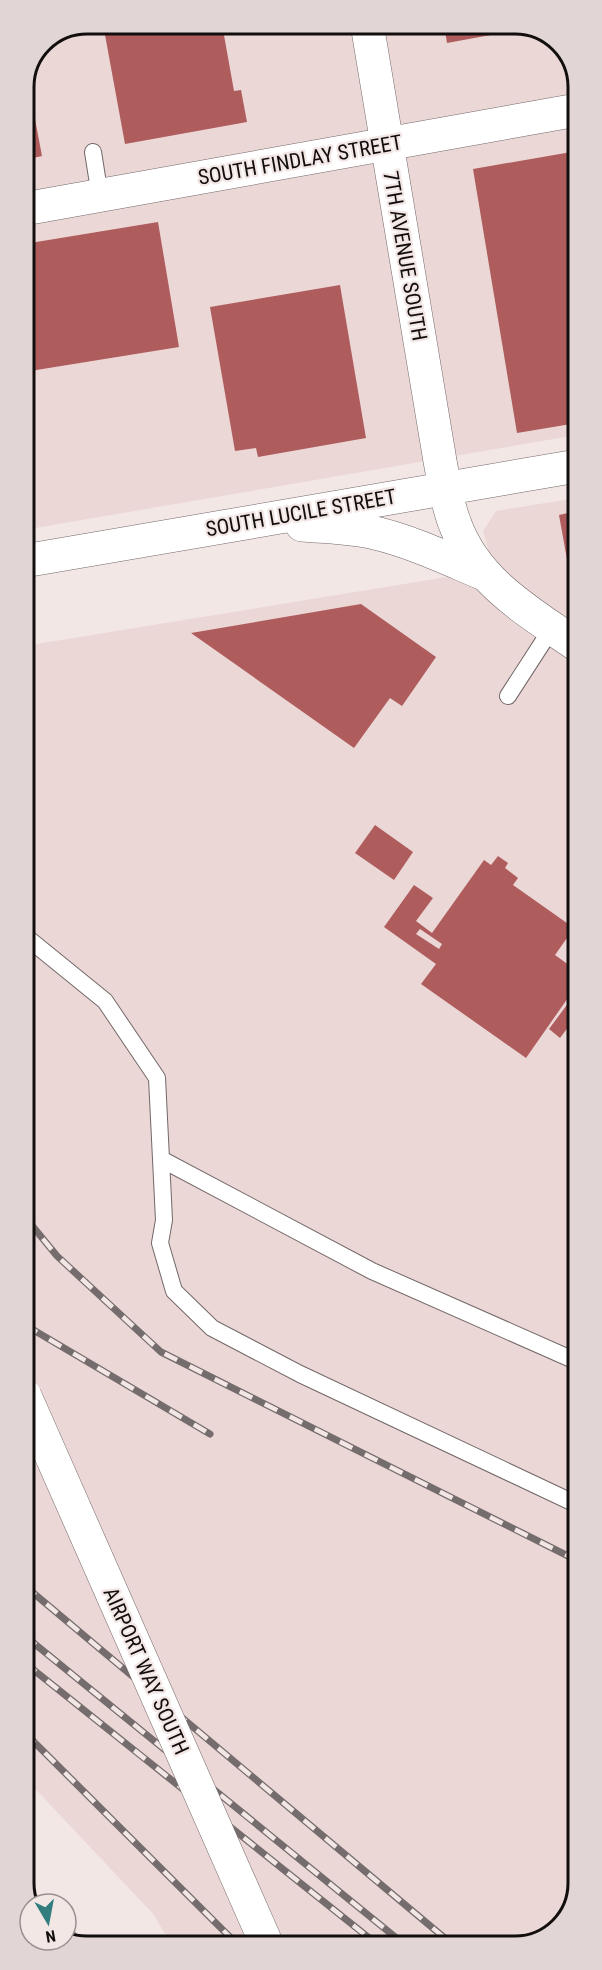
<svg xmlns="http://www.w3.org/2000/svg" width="602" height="1970" font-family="'Roboto Condensed',sans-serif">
  <rect width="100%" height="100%" fill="#f3e7e6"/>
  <path fill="#ebd7d6" d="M88,24L522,25L557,40L577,75V435L24,530V84L43,42Z
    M577,498L578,1883L565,1921L527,1945H171L154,1915L25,1778L24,646L502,568L489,552L483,531L496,511Z"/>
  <path fill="#af5c5d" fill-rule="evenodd" d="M103,24H222L234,91L241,90L247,122L125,144Z
    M444,24L522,25L530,28L447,43Z
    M27,77L42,156L24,160V84Z
    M577,151V423L517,433L473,169Z
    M158,222L179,347L24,372V244Z
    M340,285L366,438L258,457L256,448L235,451L210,307Z
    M577,511V570L573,571L572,565H568L559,515Z
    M361,604L436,657L402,706L390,698L354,748L191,633Z
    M375,825L413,852L394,880L355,853Z
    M498,856L508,863L505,868L518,878L513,885L574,928L555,955L577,971V985L526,1058L421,984L436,964L384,927L414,885L433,898L416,921L432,933L484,860L491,865ZM420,929L442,944L439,949L416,934Z
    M572,998L577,1003V1015L560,1038L549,1029Z"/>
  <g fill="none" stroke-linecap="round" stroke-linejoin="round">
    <defs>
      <path id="service" d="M93,152L100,196
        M508,696L552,628
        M25,936L105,1001L157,1078L164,1220L160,1243L174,1291L212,1328L300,1374L578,1505
        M161,1159L372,1271L578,1362
        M66,1936L74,1943"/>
      <path id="minor" d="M367,24L440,461C444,482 447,504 455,524C476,582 529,612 577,645
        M24,209L577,110"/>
      <path id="tertiary" d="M302,525C326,527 351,527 375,533C413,542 448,559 484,574
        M24,561L577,466"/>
    </defs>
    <use href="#service" stroke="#736868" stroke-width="18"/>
    <use href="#minor" stroke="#736868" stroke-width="34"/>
    <use href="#tertiary" stroke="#736868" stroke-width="34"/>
    <use href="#service" stroke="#fff" stroke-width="16"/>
    <use href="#minor" stroke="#fff" stroke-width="33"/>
    <use href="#tertiary" stroke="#fff" stroke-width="33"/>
    <defs>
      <path id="rail" d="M25,1217L57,1256L161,1352L578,1561
        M25,1325L210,1434
        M25,1586L453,1945
        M25,1636L405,1945
        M25,1663L378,1945
        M25,1733L238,1945"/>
    </defs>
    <use href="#rail" stroke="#756d6d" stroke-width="7"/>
    <use href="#rail" stroke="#f3e7e6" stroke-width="4.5" stroke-dasharray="14" stroke-linecap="butt"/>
    <defs>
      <path id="secondary-bridge" d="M25,1396L267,1945"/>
    </defs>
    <use href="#secondary-bridge" stroke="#736868" stroke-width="34" stroke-linecap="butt"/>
    <use href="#secondary-bridge" stroke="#fff" stroke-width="33"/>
  </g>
  <g text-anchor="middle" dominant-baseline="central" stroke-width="4.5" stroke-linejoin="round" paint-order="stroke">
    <g font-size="21" fill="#120e0e" stroke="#f3e7e6">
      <text transform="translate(300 160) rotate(-10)">SOUTH FINDLAY STREET</text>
      <text transform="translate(405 256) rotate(80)">7TH AVENUE SOUTH</text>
      <text transform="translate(301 513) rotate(-10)">SOUTH LUCILE STREET</text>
      <text transform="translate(146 1671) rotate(66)">AIRPORT WAY SOUTH</text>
    </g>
  </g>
  <path d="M0 0H602V1970H0ZM87 34H515A53 53 0 0 1 568 87V1883A53 53 0 0 1 515 1936H87A53 53 0 0 1 34 1883V87A53 53 0 0 1 87 34Z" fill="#e1d6d5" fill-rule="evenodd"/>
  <path fill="none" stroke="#120e0e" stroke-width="3" d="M87 34H515A53 53 0 0 1 568 87V1883A53 53 0 0 1 515 1936H87A53 53 0 0 1 34 1883V87A53 53 0 0 1 87 34Z"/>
  <g transform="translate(48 1922) rotate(170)"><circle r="28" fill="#f3e7e6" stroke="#999090" stroke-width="1.5"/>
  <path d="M0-4.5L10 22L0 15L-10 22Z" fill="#347d7f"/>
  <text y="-9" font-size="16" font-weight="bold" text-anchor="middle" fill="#120e0e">N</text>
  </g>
</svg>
